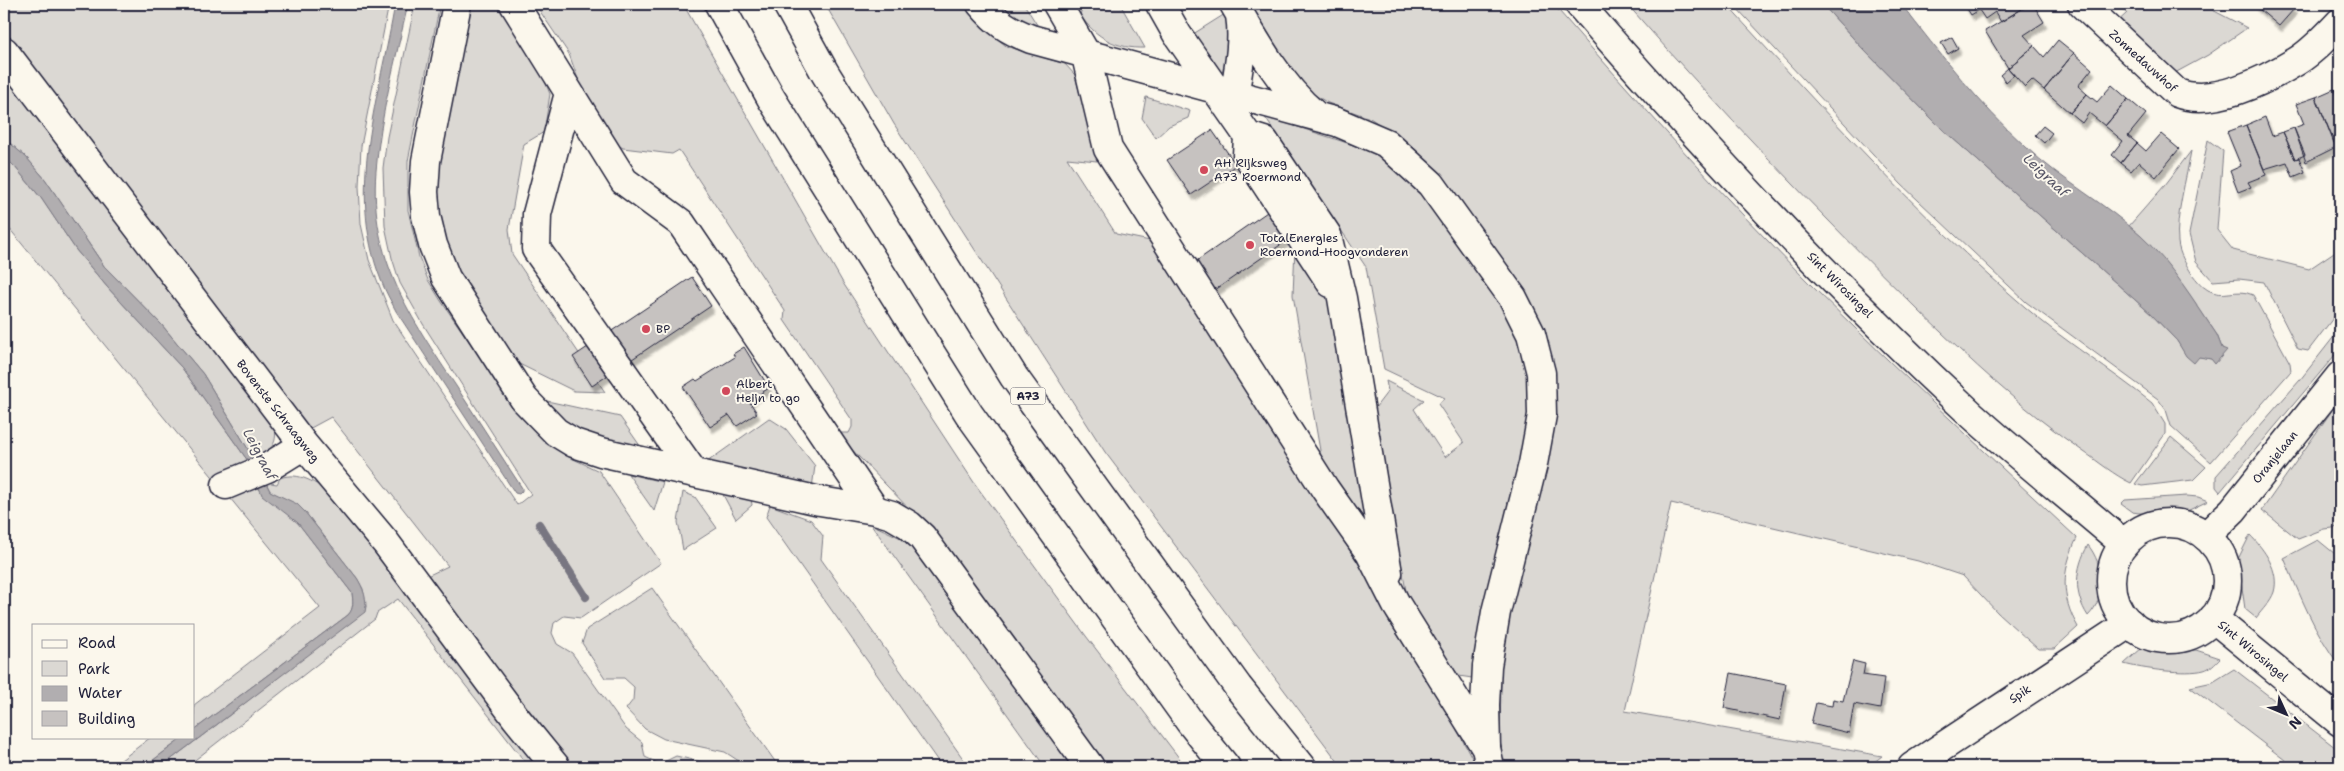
<svg xmlns="http://www.w3.org/2000/svg" width="2344" height="771" font-family="'Shantell Sans',sans-serif">
  <defs>
    <filter id="shadow"><feDropShadow dx="3" dy="5.5" stdDeviation="1" flood-color="#0004"/></filter>
  </defs>
  <rect width="100%" height="100%" fill="#fbf7ec"/>
  <filter id="ink" filterUnits="userSpaceOnUse"><feTurbulence type="fractalNoise" baseFrequency=".02" numOctaves="2"/><feDisplacementMap in="SourceGraphic" scale="10" xChannelSelector="R" yChannelSelector="G"/><feConvolveMatrix kernelMatrix="1 2 1 2 8 2 1 2 1" color-interpolation-filters="sRGB"/></filter>
  <g filter="url(#ink)">
    <path fill="#dbd8d3" stroke="#7e7d87" d="M4,4H389L361,146L359,186L361,224L369,260L393,320L517,505L531,494L423,324L400,283L392,258L385,226L383,168L387,137L415,4H440L408,161V210L419,257L428,280L441,301L523,419L567,456L599,471L661,563L581,618L564,616L554,623L552,633L557,644L572,653L626,729L642,742L645,757L660,764L676,756L723,767H574L425,577L448,566L331,417L307,430L251,354L4,37Z
      M468,4H498L538,64L550,94L544,132L524,144L509,229L512,254L605,392L574,391L509,359L460,274L439,222L436,176Z
      M535,4H683L843,283L975,484L1086,636L1186,767H1102L913,513L836,433H849L852,427V420L784,320L785,311L679,150L672,154L623,148L606,138L591,115L569,54Z
      M825,4H966L975,19L1006,46L1065,64L1075,75L1097,161L1067,158L1116,234L1150,241L1369,580L1388,620L1451,719L1477,767H1342L1105,452L894,124Z
      M995,4H1024L1039,28L1026,27Z
      M1083,4H1120L1145,48C1117,49 1096,38 1080,15Z
      M1251,4H1553C1637,101 1723,197 1814,288C1900,373 1988,455 2077,538C2062,570 2060,596 2078,627L2054,649H2038L1998,613L1963,576L1918,561L1671,503L1625,711L1882,756L1868,767H1504L1500,747L1501,670L1510,615L1545,469L1554,388L1444,180L1413,147L1370,118L1328,103L1310,92L1293,74Z
      M1627,4H1726C1822,109 1917,214 2025,307C2065,342 2111,370 2152,403L2165,424V434L2131,483C2114,475 2099,462 2084,452C2023,410 1971,361 1918,310C1817,211 1720,110 1627,4Z
      M1733,4H1822L1863,49L1942,129L2151,314L2177,341L2186,354L2211,359L2215,362L2225,350L2222,348L2217,335C2190,296 2166,256 2129,226L2165,185L2191,151C2187,176 2175,218 2178,242C2179,254 2186,264 2192,274C2197,280 2201,286 2208,290C2224,299 2236,287 2253,295L2290,363L2291,371L2211,462L2171,426L2166,410L2158,399L2026,302L1901,184Z
      M2119,4H2201L2247,28L2208,55L2173,74L2114,25L2127,13Z
      M1225,14C1235,34 1230,50 1225,71L1221,73L1216,70L1190,36Z
      M4,72L275,424C277,444 274,445 261,457L271,483L277,484L280,478C299,471 316,483 331,494L542,767H529L398,599L377,613L375,619L186,767H161L231,714L366,607L363,589L357,578L305,512L270,491L254,459L203,374L161,324L104,266L45,179L26,157L4,138Z
      M1146,97L1190,111L1188,118L1169,126L1156,138L1142,118Z
      M1264,116L1372,151L1403,173L1438,215L1502,305L1522,347L1530,387V416L1487,600L1472,678L1459,676L1408,603L1375,408L1388,391L1386,381L1424,400L1414,409L1445,457L1464,443L1438,404L1445,398L1384,369L1366,267Z
      M2208,140L2223,151L2217,230L2233,250L2309,269L2340,248V309L2308,351L2298,349L2264,282L2239,279L2213,281L2196,262L2189,234Z
      M4,156L15,167L41,198L76,250L108,288L182,368L248,461L258,488L298,523L352,593C353,601 354,609 348,615L194,730V705L320,608L4,222Z
      M1295,247L1329,296L1366,522L1322,462L1293,295Z
      M2340,329V349L2220,492L2216,487V476L2300,380Z
      M538,399L620,417L643,450L601,441L570,428Z
      M2340,399V527L2324,529L2298,539L2262,510Z
      M769,418L786,429L815,466L812,488L707,462Z
      M2171,437L2206,467L2193,480L2142,486L2135,484Z
      M628,474L663,482L654,511Z
      M721,491L751,498L752,505L736,519Z
      M683,492L695,497L717,528L683,550L678,522Z
      M2187,496L2198,497L2208,501L2185,512L2163,511L2147,514L2132,512L2121,504L2125,500Z
      M770,505L811,520L823,536L821,559L969,767H942L766,517Z
      M871,524L903,539L922,557L1077,767H1045Z
      M2250,535C2264,549 2280,571 2274,592C2271,601 2262,610 2256,618L2245,609L2238,559Z
      M2318,540L2340,558V666C2315,634 2300,595 2284,558Z
      M2088,545C2104,565 2107,597 2088,616C2073,593 2075,569 2088,545Z
      M652,588L779,767H748L725,752L664,739L645,729L626,709L633,700L634,687L624,678H605L582,643L587,629Z
      M2143,647L2170,652L2196,650L2220,658C2215,663 2211,668 2204,670C2186,675 2142,669 2124,664Z
      M2234,669L2340,751V767H2294L2190,687L2213,682Z
      M151,737H184L144,767H112Z"/>
    <path fill="#b1aeb0" stroke="#787681" d="M395,4H408C396,59 380,115 376,171C369,258 411,318 456,386C478,420 500,454 522,488V491L519,494L515,493L396,311C391,301 385,291 381,280C345,189 380,95 395,4Z
      M1822,4H1901C1940,54 1979,104 2026,147C2061,180 2105,203 2141,236C2172,264 2194,301 2217,335L2222,348L2227,350L2215,364L2211,359L2199,357L2194,363L2186,356L2177,341L2151,314L1942,129L1863,49Z
      M4,138L26,157L45,179L104,266L161,324L203,374L254,459L270,491L297,504L305,512L357,578C363,587 368,601 365,612L161,767H144L184,737H194V730L348,615C354,609 353,601 352,593L298,523L262,495L248,461L182,368L108,288L76,250L41,198L15,167L4,156Z"/>
    <g fill="none" stroke-linecap="round" stroke-linejoin="round">
      <path stroke="#787681" stroke-width="8" d="M539,524L586,597"/>
    </g>
    <path fill="#c6c2c0" stroke="#22223b" filter="url(#shadow)" d="M1964,4H2030L2001,22L1995,12L1985,19L1979,10L1971,15Z
      M2030,4H2033L2044,22L2024,35L2034,46L2008,68L1985,31Z
      M2253,4H2288L2294,9L2279,26Z
      M1952,37L1958,48L1948,54L1941,43Z
      M2058,40L2074,53L2044,90L2032,80L2025,87L2008,68L2034,46L2044,57Z
      M2074,53L2092,69L2078,86L2087,94L2070,113L2044,90Z
      M2008,68L2014,75L2006,82L2000,75Z
      M2112,85L2128,99L2105,126L2089,113L2082,123L2070,113L2087,94L2097,102Z
      M2334,89L2340,104V140L2334,143L2316,97Z
      M2316,97L2336,147L2306,162L2294,128L2304,124L2296,104Z
      M2128,99L2146,114L2128,136L2137,143L2121,163L2112,155L2123,141L2105,126Z
      M2265,117L2272,136L2283,132L2295,159L2299,158L2305,172L2293,177L2287,162L2264,169L2246,125Z
      M2246,125L2266,175L2248,182L2251,187L2238,192L2230,171L2241,166L2227,132Z
      M2043,126L2052,133L2044,143L2035,135Z
      M2294,128L2305,155L2295,159L2283,132Z
      M1212,130L1236,165L1191,195L1167,160Z
      M2161,134L2179,149L2156,177L2139,162L2131,171L2121,163L2137,143L2146,151Z
      M1296,192L1315,221L1202,299L1182,271Z
      M692,277L711,306L592,386L573,357Z
      M744,347L769,388L749,401L757,413L737,426L729,415L710,427L683,387L695,379L697,381L735,357L733,354Z
      M1853,661L1865,664L1863,675L1884,678L1880,709L1854,704L1849,733L1811,724L1816,703L1832,706L1833,699L1843,701Z
      M1731,673L1786,684L1780,720L1724,708Z"/>
    <g fill="none" stroke-linecap="round" stroke-linejoin="round">
      <defs>
        <path id="minor" d="M457,4L426,161L424,192L426,216L433,245L446,278L524,399L556,432L574,443L601,452L820,501L875,510L892,515L909,525L922,537L1090,767
          M514,4L624,181L681,223L875,510
          M981,4C997,23 1008,30 1031,39L1337,122L1386,143L1431,184L1513,298L1531,334L1541,373L1542,415L1533,464L1496,612L1487,666L1485,705L1486,748
          M1057,4L1085,52L1108,149L1325,489L1370,553L1396,604L1484,745
          M1160,4L1177,34L1248,136L1247,155L1331,283
          M1234,4C1255,41 1281,86 1314,114
          M2082,4L2177,93C2213,107 2266,80 2297,61C2313,51 2327,36 2340,22
          M4,51L304,445L386,543L516,718L556,767
          M569,93L537,214L536,249L694,473
          M1232,110C1236,79 1245,47 1240,15
          M1248,136L1264,141L1327,235L1342,298L1388,573
          M226,485L267,468L304,445
          M2206,536L2233,510L2340,376
          M1912,767L2130,623"/>
        <path id="major" d="M1579,4C1703,147 1832,285 1971,414C2021,459 2073,500 2124,544
          M2111 581a58 58 0 1 1 116 0a58 58 0 1 1-116 0Z
          M2213,618L2340,722"/>
        <path id="highway" d="M719,4L771,98L969,414L1190,722L1226,767
          M787,4L825,73L1014,377L1238,687L1302,767
          M1486,748L1490,767"/>
      </defs>
      <use href="#minor" stroke="#22223b" stroke-width="31"/>
      <use href="#major" stroke="#22223b" stroke-width="31"/>
      <use href="#highway" stroke="#22223b" stroke-width="31"/>
      <use href="#minor" stroke="#fbf7ec" stroke-width="28"/>
      <use href="#major" stroke="#fbf7ec" stroke-width="28"/>
      <use href="#highway" stroke="#fbf7ec" stroke-width="28"/>
    </g>
  </g>
  <g fill="#d1495b" stroke="#fbf7ec" stroke-width="2">
    <circle cx="1204" cy="170" r="5"/>
    <circle cx="1250" cy="245" r="5"/>
    <circle cx="646" cy="329" r="5"/>
    <circle cx="726" cy="391" r="5"/>
  </g>
  <g text-anchor="middle" dominant-baseline="central" stroke-width="4" stroke-linejoin="round" paint-order="stroke">
    <rect fill="#fbf7ec" stroke="#636270" stroke-width="1" x="1010.5" y="387.5" width="35" height="17" rx="4"/>
    <g font-size="11" font-weight="bold" fill="#22223b">
      <text x="1028" y="396">A73</text>
    </g>
    <g font-size="12" fill="#22223b" stroke="#fbf7ec">
      <text transform="translate(2143 61) rotate(42)">Zonnedauwhof</text>
      <text transform="translate(1840 285) rotate(45)">Sint Wirosingel</text>
      <text transform="translate(278 411) rotate(52)">Bovenste Schraagweg</text>
      <text transform="translate(2275 457) rotate(-51)">Oranjelaan</text>
      <text transform="translate(2253 651) rotate(40)">Sint Wirosingel</text>
      <text transform="translate(2020 694) rotate(-33)">Spik</text>
    </g>
    <g font-size="12" fill="#22223b" stroke="#fbf7ec" text-anchor="start">
      <text x="1214" y="163">AH Rijksweg<tspan x="1214" dy="14">A73 Roermond</tspan></text>
      <text x="1260" y="238">TotalEnergies<tspan x="1260" dy="14">Roermond-Hoogvonderen</tspan></text>
      <text x="656" y="329">BP</text>
      <text x="736" y="384">Albert<tspan x="736" dy="14">Heijn to go</tspan></text>
    </g>
    <g font-size="14" font-style="italic" fill="#545364" stroke="#fbf7ec">
      <text transform="translate(2046 175) rotate(43)">Leigraaf</text>
      <text transform="translate(260 454) rotate(62)">Leigraaf</text>
    </g>
  </g>
  <rect width="2344" height="771" fill="none" stroke="#fbf7ec" stroke-width="20"/>
  <rect x="10" y="10" width="2324" height="751" fill="none" stroke="#22223b" stroke-width="2" filter="url(#ink)"/>
  <rect x="32" y="624" width="162" height="115" fill="#fbf7ec" stroke="#a4a2a5"/>
  <rect x="42" y="640" width="25" height="8" fill="#fbf7ec" stroke="#a4a2a5"/>
  <text x="78" y="648" font-size="15" fill="#22223b">Road</text>
  <rect x="42" y="661" width="25" height="15" fill="#dbd8d3" stroke="#a4a2a5"/>
  <text x="78" y="674" font-size="15" fill="#22223b">Park</text>
  <rect x="42" y="686" width="25" height="15" fill="#b1aeb0" stroke="#a4a2a5"/>
  <text x="78" y="698" font-size="15" fill="#22223b">Water</text>
  <rect x="42" y="711" width="25" height="15" fill="#c6c2c0" stroke="#a4a2a5"/>
  <text x="78" y="724" font-size="15" fill="#22223b">Building</text>
  <g transform="translate(2286 714) rotate(134)" stroke="#fbf7ec" stroke-width="4" paint-order="stroke">
  <path d="M0-4L9 19L0 12L-9 19Z" fill="#22223b"/>
  <text y="-8" font-size="14" font-weight="bold" text-anchor="middle" fill="#22223b">N</text>
  </g>
</svg>
